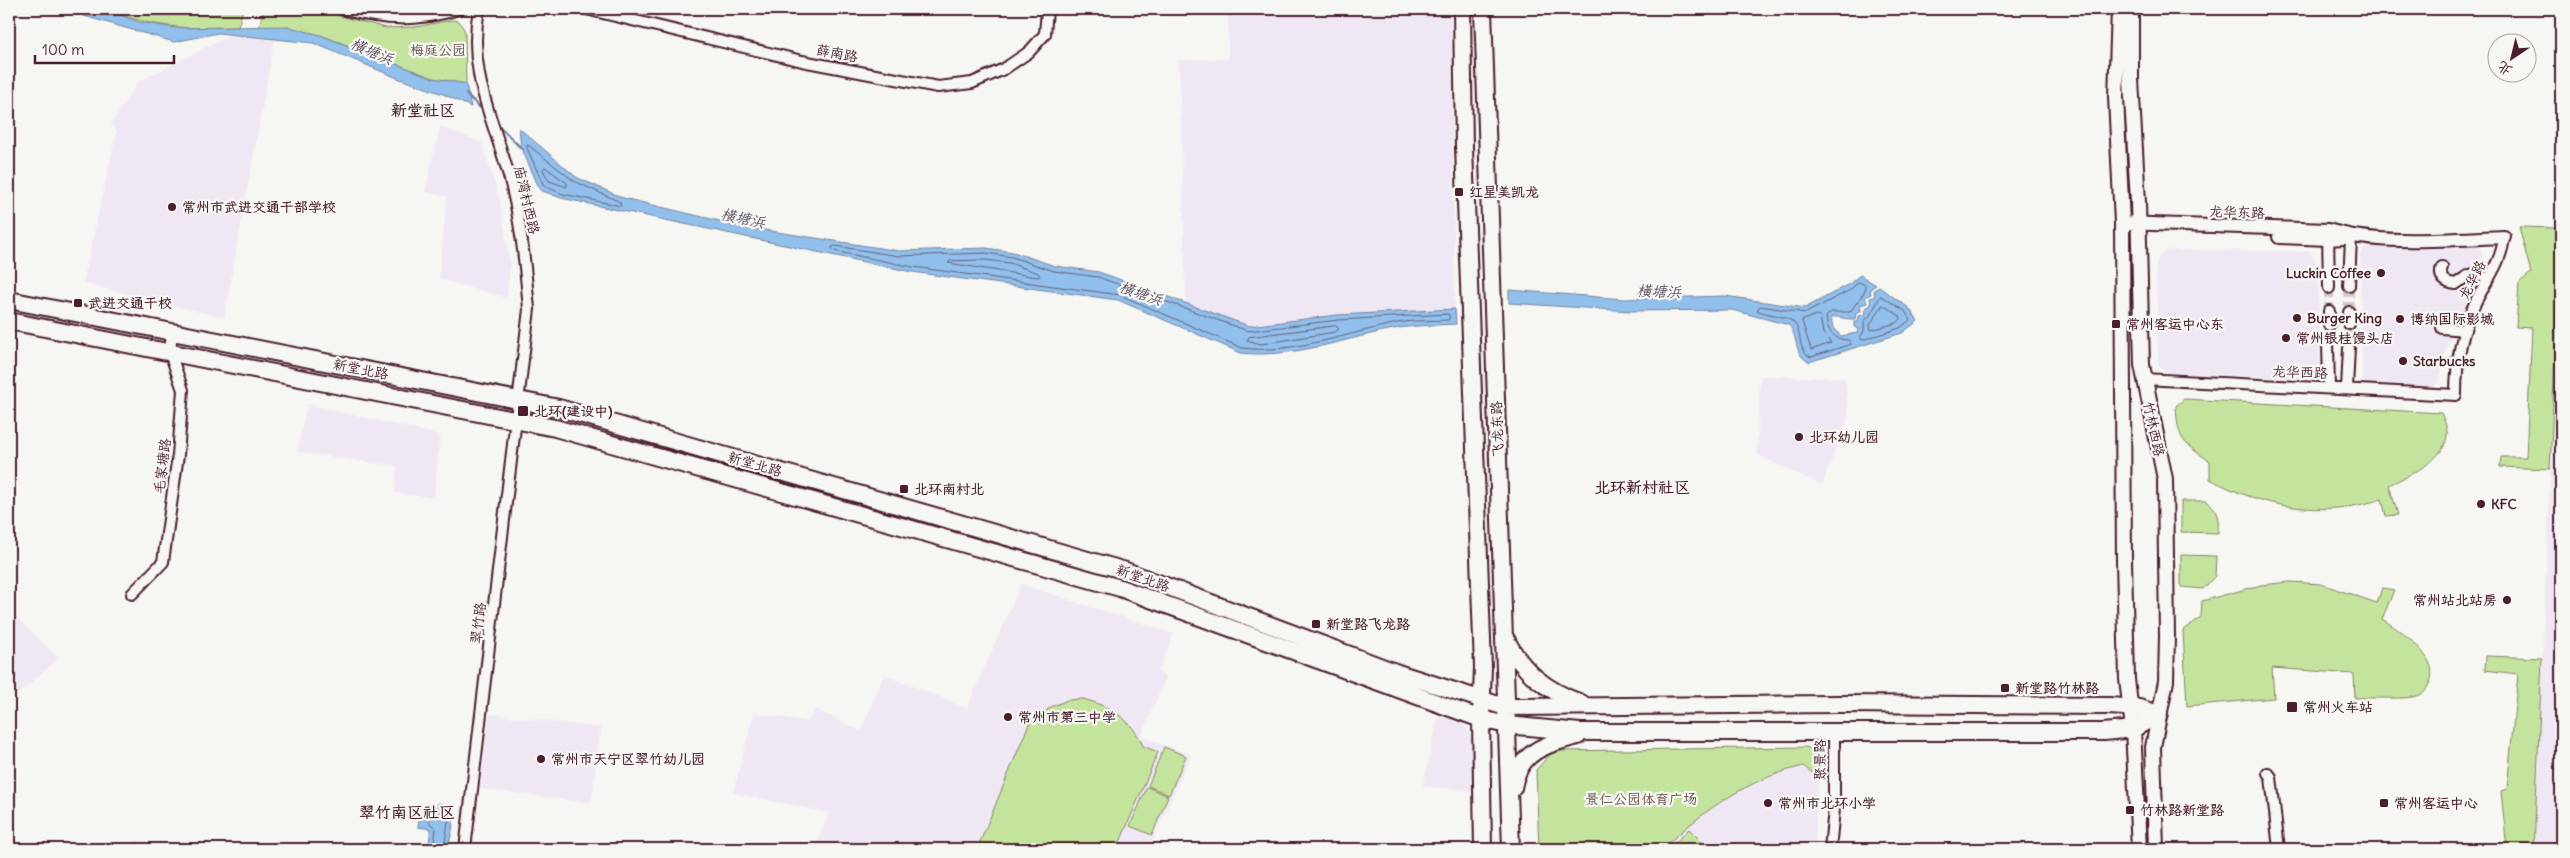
<svg xmlns="http://www.w3.org/2000/svg" width="2570" height="858" font-family="Delius,'LXGW WenKai TC',sans-serif">
  <rect width="100%" height="100%" fill="#f6f6f2"/>
  <filter id="ink" filterUnits="userSpaceOnUse"><feTurbulence type="fractalNoise" baseFrequency=".02" numOctaves="2"/><feDisplacementMap in="SourceGraphic" scale="10" xChannelSelector="R" yChannelSelector="G"/><feConvolveMatrix kernelMatrix="1 2 1 2 8 2 1 2 1" color-interpolation-filters="sRGB"/></filter>
  <g filter="url(#ink)">
    <path fill="#efe8f4" d="M1228,9H1451L1455,309L1337,315L1249,326L1186,303L1179,60L1228,59Z
      M233,34L275,37L224,318L83,283L117,131L111,124L138,82Z
      M440,126L482,143L500,201L510,264L507,298L439,279L447,197L425,192Z
      M2561,164V849H2534L2560,243Z
      M2373,244L2477,246L2482,250V268L2474,291L2458,318L2443,358L2439,382L2433,387L2368,384L2362,380L2360,256L2365,247Z
      M2168,250L2309,251L2318,264L2320,375L2315,379L2167,373L2158,365L2156,263L2160,255Z
      M1760,376L1846,378L1848,418L1822,485L1757,455Z
      M307,404L440,435L434,498L395,493L397,466L297,452Z
      M1021,584L1174,634L1158,672L1166,677L1141,736L1191,755L1149,849H814L829,813L733,793L754,712L808,722L815,709L861,731L884,675L967,708Z
      M9,610L58,658L9,703Z
      M1439,712L1459,720L1470,732L1475,751L1477,791L1423,786Z
      M490,714L601,728L591,803L480,789Z
      M1803,766L1818,777L1815,849H1662L1696,817L1743,789L1783,771Z
      M135,841L179,847L180,849H134Z"/>
    <path fill="#c4e49d" stroke="#878264" d="M105,9H243L238,27C183,29 157,29 105,9Z
      M264,9H313L386,28L415,27L452,20L459,21L465,31L466,84L433,78L320,35L259,26Z
      M2519,227L2558,228L2560,243L2550,469L2500,467L2501,457H2526L2532,328L2516,327L2519,283L2531,273Z
      M2184,399L2441,413C2444,420 2448,428 2447,436C2444,461 2409,475 2389,485L2398,515L2386,516L2382,499C2322,518 2264,508 2210,479V461C2182,443 2178,440 2176,406Z
      M2181,501H2206C2218,511 2219,518 2218,533L2181,532Z
      M2181,555L2216,556L2215,576L2203,589L2181,587Z
      M2290,582L2321,584L2377,603L2382,588L2394,590L2382,619C2399,630 2441,657 2430,682C2427,688 2424,694 2417,696C2404,700 2370,697 2355,698L2354,674L2272,668L2274,698L2187,706L2183,631L2201,617L2202,601L2261,585Z
      M2486,656L2542,658L2534,849H2507L2501,791L2507,789L2518,674L2485,670Z
      M1083,699C1110,706 1132,719 1143,746L1158,752L1117,849H979L980,842L1029,724L1051,707L1067,700Z
      M1164,747L1186,756L1169,795L1148,786Z
      M1807,747C1819,756 1819,763 1818,777L1803,766C1746,780 1704,810 1662,849H1539L1536,770L1551,753L1562,751Z
      M1147,787L1168,796L1152,835L1130,826Z
      M1689,829L1706,846L1704,849H1669Z"/>
    <path fill="#91c0ec" stroke="#75809f" d="M69,9H105L139,22L176,28L286,26L320,35L433,78L466,84L471,107L443,94L400,79L313,43L218,33L174,42L84,16Z
      M519,128L576,177L623,198L745,227L899,251L986,248L1013,252L1055,266L1099,272L1249,326L1337,315L1455,309L1456,324C1438,325 1418,325 1399,328C1348,337 1294,359 1241,353L1118,300L912,272L561,198L540,190L521,147Z
      M1860,275L1876,285L1870,289L1871,294L1865,297L1867,303L1860,305L1861,311L1856,312L1855,319C1846,320 1840,316 1831,317L1833,328L1841,336L1857,333L1859,329L1854,327V322H1858L1859,316L1866,314L1865,308L1871,305L1870,298L1875,296L1874,290L1879,287L1909,308L1918,321L1902,333L1809,362C1793,354 1799,338 1789,325L1732,310L1630,311L1509,303V290L1624,299L1725,296L1805,308L1848,285Z
      M438,803C462,807 451,832 448,849H420L428,848L431,829L418,827L419,819H424L425,813L430,814L432,808H437Z"/>
    <g fill="none" stroke-linecap="round" stroke-linejoin="round">
      <path stroke="#665f78" stroke-width="1" d="M528,145L574,181L620,202L621,206L563,194L544,186L527,148Z
        M545,167L567,183V187L549,181L543,170Z
        M835,246L899,256L986,253L1012,257L1054,271L1098,277L1248,331L1338,320L1448,314L1450,317L1448,320C1432,321 1414,320 1398,323C1351,332 1290,355 1242,348L1120,295L913,267L834,251L832,248Z
        M985,260L1010,263L1038,273L1040,276L1037,277L948,263L950,261Z
        M1859,282L1865,285V291L1850,312H1831L1826,317C1828,333 1834,340 1850,340L1851,344L1811,357C1797,352 1803,333 1794,323C1786,314 1767,316 1757,310L1760,306L1806,313L1850,290Z
        M1881,296L1905,311L1910,320L1900,328L1862,340L1860,338L1864,331V321L1869,317Z
        M1883,305L1900,316L1901,319L1897,323L1871,330L1870,325Z
        M1817,315L1820,316L1823,333L1831,343L1811,350L1802,321Z
        M1336,326L1339,329L1335,332L1261,344L1247,340L1249,337Z
        M433,849L436,829L428,821L443,810L449,815L444,849"/>
      <path stroke="#75809f" stroke-width="2.5" d="M466,94L484,111
        M497,124L523,150"/>
      <path stroke="#d4cbca" stroke-width="10" stroke-dasharray="10 5" stroke-linecap="butt" d="M2329,288V311
        M2349,312V286
        M2328,344L2329,325
        M2349,348V324"/>
      <defs>
        <path id="minor" d="M342,9C386,21 416,22 459,9
          M586,9L802,61L938,87L972,83L1004,69L1029,52L1045,34L1047,9
          M2328,231L2329,288
          M2442,267C2438,278 2446,283 2456,284C2472,273 2469,271 2489,279
          M2349,286L2351,237
          M2349,312V324
          M2329,325V311
          M2442,328L2465,330
          M2328,344L2329,387
          M2143,379L2456,395C2456,364 2462,329 2476,301C2487,280 2502,261 2504,237
          M2347,388L2349,348
          M132,594L163,562L178,455L183,390L170,353L172,332
          M2268,773L2271,777L2279,849
          M465,849L529,309C525,264 521,220 509,176C493,118 467,72 479,9
          M1830,849L1834,809V730"/>
        <path id="tertiary" d="M2122,223L2328,230C2379,246 2450,239 2504,237
          M2279,237L2328,239L2344,238"/>
        <path id="secondary" d="M2119,9L2116,97L2122,223L2124,561L2127,679L2133,729L2139,849
          M2131,9V80L2138,202L2142,365L2165,479L2167,636L2166,681L2153,747L2156,849"/>
        <path id="primary" d="M1462,9L1464,147L1483,667L1481,719L1483,849
          M1483,9L1511,849
          M9,300L559,408L1126,571L1398,673L1505,707L1840,704L2109,706L2139,708L2159,714
          M9,321L555,428L1120,588L1481,719L1507,725L1580,732H2104L2133,729L2159,714
          M1506,639C1522,672 1547,691 1581,703
          M1513,788C1519,751 1546,744 1578,736"/>
      </defs>
      <use href="#minor" stroke="#4a1f2b" stroke-width="14"/>
      <use href="#tertiary" stroke="#4a1f2b" stroke-width="16"/>
      <use href="#secondary" stroke="#4a1f2b" stroke-width="18"/>
      <use href="#primary" stroke="#4a1f2b" stroke-width="20"/>
      <use href="#minor" stroke="#f6f6f2" stroke-width="10"/>
      <use href="#tertiary" stroke="#f6f6f2" stroke-width="12"/>
      <use href="#secondary" stroke="#f6f6f2" stroke-width="14"/>
      <use href="#primary" stroke="#f6f6f2" stroke-width="16"/>
    </g>
  </g>
  <g fill="#4a1f2b" stroke="#f6f6f2" stroke-width="2">
    <rect x="1454" y="187" width="10" height="10" rx="2.5"/>
    <circle cx="172" cy="207" r="5"/>
    <circle cx="2381" cy="273" r="5"/>
    <rect x="73" y="298" width="10" height="10" rx="2.5"/>
    <circle cx="2297" cy="318" r="5"/>
    <circle cx="2400" cy="319" r="5"/>
    <rect x="2111" y="319" width="10" height="10" rx="2.5"/>
    <circle cx="2286" cy="338" r="5"/>
    <circle cx="2403" cy="361" r="5"/>
    <rect x="517" y="405" width="12" height="12" rx="2.5"/>
    <circle cx="1799" cy="437" r="5"/>
    <rect x="899" y="484" width="10" height="10" rx="2.5"/>
    <circle cx="2481" cy="504" r="5"/>
    <circle cx="2507" cy="600" r="5"/>
    <rect x="1311" y="619" width="10" height="10" rx="2.5"/>
    <rect x="2000" y="683" width="10" height="10" rx="2.5"/>
    <rect x="2286" y="701" width="12" height="12" rx="2.5"/>
    <circle cx="1008" cy="717" r="5"/>
    <circle cx="541" cy="759" r="5"/>
    <circle cx="1768" cy="803" r="5"/>
    <rect x="2379" y="798" width="10" height="10" rx="2.5"/>
    <rect x="2125" y="805" width="10" height="10" rx="2.5"/>
  </g>
  <g text-anchor="middle" dominant-baseline="central" stroke-width="4.5" stroke-linejoin="round" paint-order="stroke">
    <g font-size="14" fill="#685048" stroke="#f6f6f2">
      <text x="438" y="50">梅庭公园</text>
      <text x="1641" y="799">景仁公园体育广场</text>
    </g>
    <g font-size="14" fill="#4a1f2b" stroke="#f6f6f2">
      <text transform="translate(837 53) rotate(11)">薛南路</text>
      <text transform="translate(527 200) rotate(77)">庙湾村西路</text>
      <text transform="translate(2237 212) rotate(2)">龙华东路</text>
      <text transform="translate(2472 280) rotate(-63)">龙华路</text>
      <text transform="translate(361 369) rotate(11)">新堂北路</text>
      <text transform="translate(2300 372) rotate(2)">龙华西路</text>
      <text transform="translate(1497 429) rotate(-92)">飞龙东路</text>
      <text transform="translate(2154 429) rotate(78)">竹林西路</text>
      <text transform="translate(755 464) rotate(16)">新堂北路</text>
      <text transform="translate(162 466) rotate(-83)">毛家塘路</text>
      <text transform="translate(1143 578) rotate(19)">新堂北路</text>
      <text transform="translate(478 623) rotate(-83)">翠竹路</text>
      <text transform="translate(1820 760) rotate(-90)">聚景路</text>
    </g>
    <g font-size="14" font-weight="bold" fill="#4a1f2b" stroke="#f6f6f2" text-anchor="start">
      <text x="1469" y="192">红星美凯龙</text>
      <text x="182" y="207">常州市武进交通干部学校</text>
      <text x="2371" y="273" text-anchor="end">Luckin Coffee</text>
      <text x="88" y="303">武进交通干校</text>
      <text x="2307" y="318">Burger King</text>
      <text x="2410" y="319">博纳国际影城</text>
      <text x="2126" y="324">常州客运中心东</text>
      <text x="2296" y="338">常州银桂馒头店</text>
      <text x="2413" y="361">Starbucks</text>
      <text x="534" y="411">北环(建设中)</text>
      <text x="1809" y="437">北环幼儿园</text>
      <text x="914" y="489">北环南村北</text>
      <text x="2491" y="504">KFC</text>
      <text x="2497" y="600" text-anchor="end">常州站北站房</text>
      <text x="1326" y="624">新堂路飞龙路</text>
      <text x="2015" y="688">新堂路竹林路</text>
      <text x="2303" y="707">常州火车站</text>
      <text x="1018" y="717">常州市第三中学</text>
      <text x="551" y="759">常州市天宁区翠竹幼儿园</text>
      <text x="1778" y="803">常州市北环小学</text>
      <text x="2394" y="803">常州客运中心</text>
      <text x="2140" y="810">竹林路新堂路</text>
    </g>
    <g font-size="15" font-style="italic" fill="#5f4f65" stroke="#f6f6f2">
      <text transform="translate(372 51) rotate(23)">横塘浜</text>
      <text transform="translate(743 218) rotate(12)">横塘浜</text>
      <text transform="translate(1659 291) rotate(2)">横塘浜</text>
      <text transform="translate(1141 293) rotate(19)">横塘浜</text>
    </g>
    <g font-size="16" font-weight="bold" fill="#4a1f2b" stroke="#f6f6f2">
      <text x="423" y="110">新堂社区</text>
      <text x="1642" y="487">北环新村社区</text>
      <text x="407" y="812">翠竹南区社区</text>
    </g>
  </g>
  <rect width="2570" height="858" fill="none" stroke="#f6f6f2" stroke-width="30"/>
  <rect x="15" y="15" width="2540" height="828" fill="none" stroke="#4a1f2b" stroke-width="2" filter="url(#ink)"/>
  <g transform="translate(2512 58) rotate(215)"><circle r="24" fill="#f6f6f2" stroke="#b1a0a2"/>
  <path d="M0-4L9 19L0 12L-9 19Z" fill="#4a1f2b"/>
  <text y="-8" font-size="14" font-weight="bold" text-anchor="middle" fill="#4a1f2b">北</text>
  </g>
  <path d="M35 55v8h139v-8" fill="none" stroke="#4a1f2b" stroke-width="2.5"/>
  <text x="42" y="55" font-size="15" fill="#4a1f2b" stroke="#f6f6f2" stroke-width="4" paint-order="stroke">100 m</text>
</svg>
